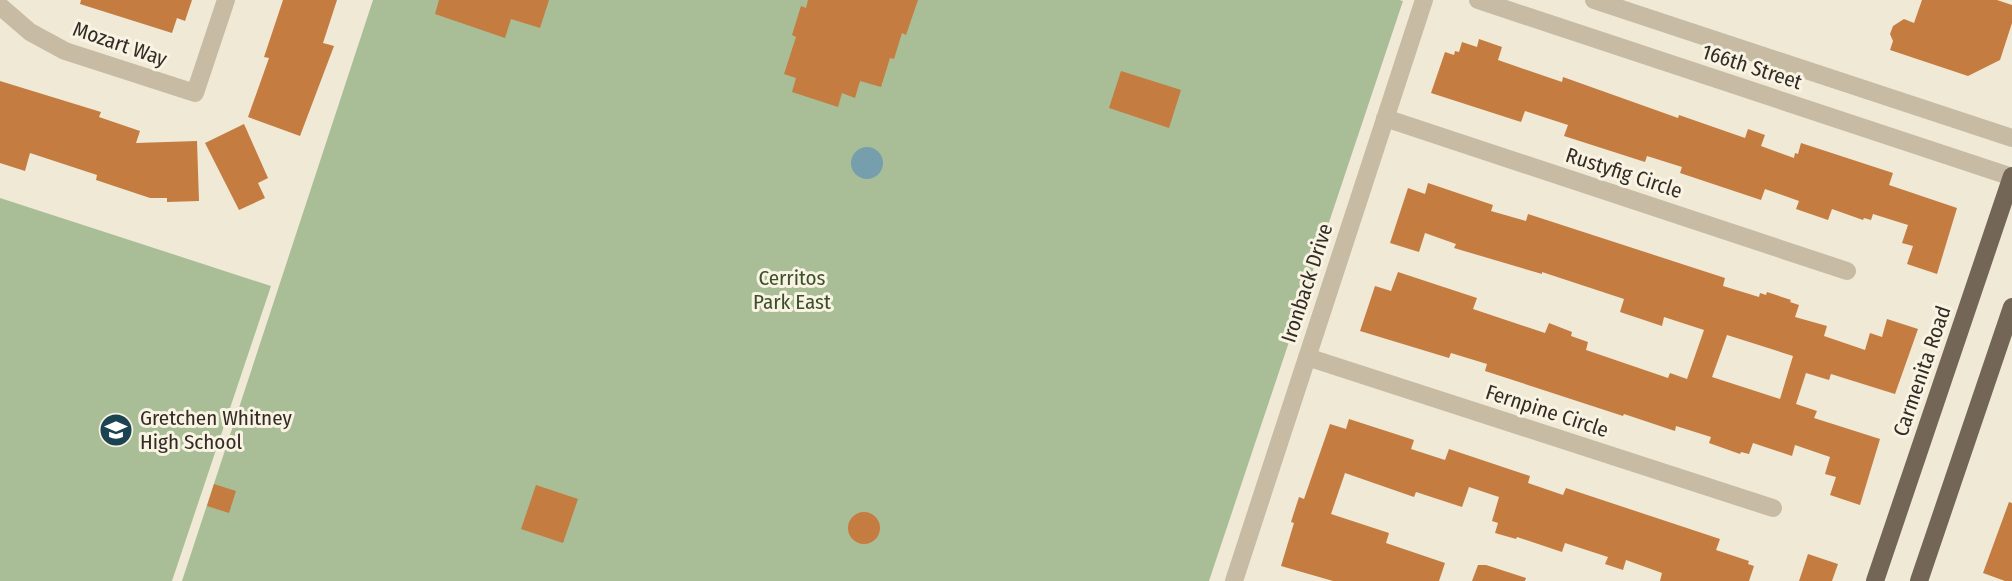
<svg xmlns="http://www.w3.org/2000/svg" width="2012" height="581" font-family="'Fira Sans Condensed',sans-serif">
  <rect width="100%" height="100%" fill="#f0e9d6"/>
  <path fill="#a9be97" d="M373,0H1399L1403,1L1209,581H182Z
    M0,198L271,286L172,581H0Z"/>
  <path fill="#769eac" d="M851 163a16 16 0 1 1 32 0a16 16 0 1 1-32 0Z"/>
  <path fill="#c47c40" fill-rule="evenodd" d="M81,0H192L185,21L177,18L172,33L80,4Z
    M283,0H337L323,43L334,46L300,136L248,117L269,58L264,57Z
    M439,0H549L540,28L511,19L505,38L435,14Z
    M808,0H918L906,35L902,33L894,59L890,58L881,87L860,81L855,98L842,93L838,107L792,92L796,78L784,74L796,37L792,35L801,6L806,8Z
    M1922,0H1997L2012,5V23L2000,60L1968,76L1890,50L1893,41L1890,34L1893,26L1904,19L1914,23Z
    M1479,39L1502,47L1498,60L1562,82L1563,77L1678,118L1679,115L1745,138L1748,129L1765,135L1761,146L1794,158L1795,153L1798,154L1801,143L1893,173L1889,185L1957,208L1937,274L1907,264L1913,246L1902,243L1908,225L1873,214L1871,220L1864,218L1863,220L1832,209L1828,220L1796,209L1799,201L1765,189L1761,200L1680,173L1682,167L1647,156L1645,162L1564,136L1568,125L1525,111L1521,122L1431,93L1445,52L1454,55L1455,51L1459,52L1462,42L1477,47Z
    M1121,71L1181,90L1169,128L1109,108Z
    M0,81L101,112L99,117L140,131L136,143L197,141L199,201L167,202V198H150L96,180L97,175L30,153L25,171L0,163Z
    M244,124L268,178L258,183L265,198L239,210L205,143Z
    M1428,183L1493,205L1491,211L1526,221L1528,214L1725,278L1723,286L1759,297L1760,293L1766,295L1767,292L1791,300L1790,302L1799,305L1795,317L1827,326L1824,336L1865,350L1870,333L1882,337L1887,319L1918,329L1895,394L1831,374L1829,380L1806,373L1796,404L1817,411L1814,418L1880,439L1860,505L1830,495L1836,477L1825,474L1830,457L1795,445L1792,456L1753,443L1749,454L1741,452L1740,454L1709,443L1711,437L1676,426L1675,431L1624,414L1623,416L1485,371L1487,364L1451,353L1449,358L1360,331L1375,286L1391,291L1398,272L1477,298L1473,309L1545,333L1549,323L1572,332L1571,336L1588,342L1586,350L1668,378L1670,373L1687,379L1704,330L1664,317L1662,326L1620,312L1624,299L1542,272V274L1454,248L1456,244L1425,233L1419,252L1390,243L1408,188L1425,194ZM1727,335L1793,356L1780,399L1712,377Z
    M1349,419L1414,440L1411,449L1445,460L1449,449L1530,476L1528,483L1563,495L1566,488L1720,539L1716,550L1749,561L1748,564L1754,566L1749,581H1660L1662,573L1626,560L1623,570L1605,564L1608,557L1565,543L1562,552L1517,537L1516,539L1495,533L1498,523L1492,521L1499,497L1469,487L1462,507L1416,492L1414,497L1345,473L1331,514L1389,533L1386,543L1445,563L1439,581H1333L1281,566L1294,523L1291,522L1299,497L1304,499L1330,424L1346,429Z
    M214,484L236,491L229,513L207,506Z
    M536,485L578,499L563,543L521,529Z
    M2009,502L2012,503V581H2005L1983,573Z
    M848 528a16 16 0 1 1 32 0a16 16 0 1 1-32 0Z
    M1808,554L1838,564L1832,581H1799Z
    M1478,565H1486L1526,578L1525,581H1472Z"/>
  <g fill="none" stroke-linecap="round" stroke-linejoin="round">
    <path stroke="#c7bba3" stroke-width="18" d="M1478,0L2012,177
      M1594,0L2012,138
      M0,6L30,32L65,51L195,93L226,0
      M1385,118L1847,271
      M1307,357L1773,508
      M1234,581L1424,0"/>
    <path stroke="#746656" stroke-width="18" d="M1875,581L2012,176
      M1919,581L2012,307"/>
  </g>
  <defs>
    <symbol id="school-disc" viewBox="-11 -11 22 22"><circle r="9.5" fill="#1c4352" stroke="#f8f3e2"/><path d="M0-5L7-2L0 1L-7-2ZM-4 1L0 2.5L4 1V4Q0 6-4 4Z" fill="#fff"/></symbol>
  </defs>
  <g fill-rule="evenodd">
    <use href="#school-disc" x="97" y="411" width="38" height="38"/>
  </g>
  <g text-anchor="middle" dominant-baseline="central" stroke-width="6" stroke-linejoin="round" paint-order="stroke">
    <g font-size="21" fill="#322c25" stroke="#f8f3e2">
      <text transform="translate(120 44) rotate(19)">Mozart Way</text>
      <text transform="translate(1752 67) rotate(18)">166th Street</text>
      <text transform="translate(1624 173) rotate(18)">Rustyfig Circle</text>
      <text transform="translate(1307 283) rotate(-72)">Ironback Drive</text>
      <text transform="translate(1922 371) rotate(-71)">Carmenita Road</text>
      <text transform="translate(1547 411) rotate(18)">Fernpine Circle</text>
    </g>
    <g font-size="21" fill="#395029" stroke="#f8f3e2">
      <text x="792" y="278">Cerritos<tspan x="792" dy="24">Park East</tspan></text>
    </g>
    <g font-size="21" fill="#322c25" stroke="#f8f3e2" text-anchor="start">
      <text x="140" y="418">Gretchen Whitney<tspan x="140" dy="24">High School</tspan></text>
    </g>
  </g>
</svg>
